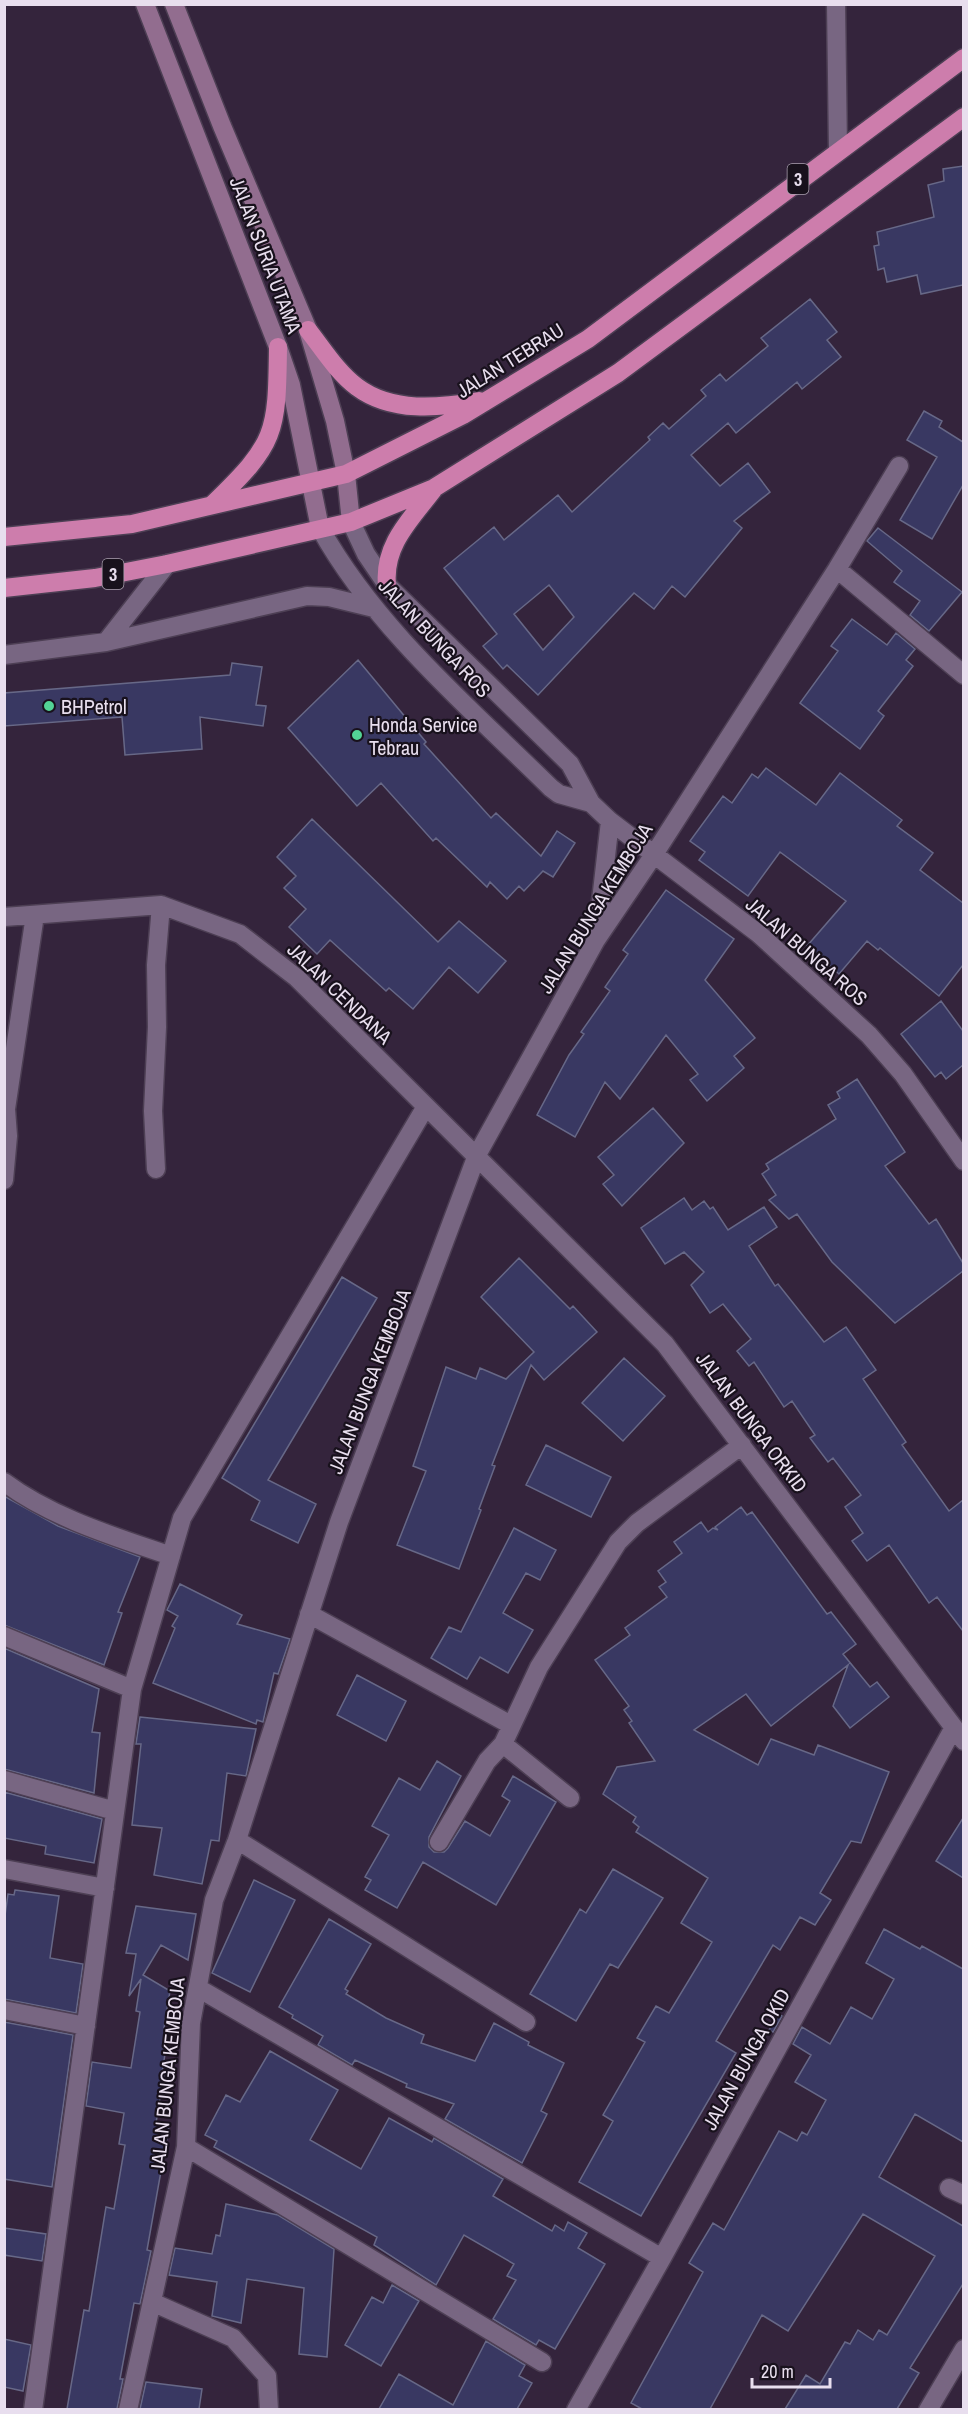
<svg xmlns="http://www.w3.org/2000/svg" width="968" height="2414" font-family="'Archivo Narrow',sans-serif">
  <rect width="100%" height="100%" fill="#34243c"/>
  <path fill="#393862" stroke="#676887" stroke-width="1.5" fill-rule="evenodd" d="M963,166V285L921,294L917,275L887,282L884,268L878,270L874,246L879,245L877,232L934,217L928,185L944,181L943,169Z
    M810,299L837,332L827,340L841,357L802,389L797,382L736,433L728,423L691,455L720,486L748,463L770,492L734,521L742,528L685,597L672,586L654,609L634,593L538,695L507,665L503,669L483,646L497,634L444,568L494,527L504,540L558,495L572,512L650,440L648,437L663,423L669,429L706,396L701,390L720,374L726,381L768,346L761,338ZM549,585L574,617L543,650L514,614Z
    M924,411L942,421L939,427L963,442V485L932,539L900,520L937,457L907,440Z
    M878,528L962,592L929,631L910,615L920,601L894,582L902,571L867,541Z
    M852,619L887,645L896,633L915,649L906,660L913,666L878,711L884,716L860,749L800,703L838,651L831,646Z
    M358,660L426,742L424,744L491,818L496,813L541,856L557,831L575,843L553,877L543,871L524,891L519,886L507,899L490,882L487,887L436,838L433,841L381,783L357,806L288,728Z
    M232,663L262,667L256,705L266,706L263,726L200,717L202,749L125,755L122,717L4,726V693L230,675Z
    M766,768L816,805L840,773L902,820L897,826L933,853L920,870L963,903V965L939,996L880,948L878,950L867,941L839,974L807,946L846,901L780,852L748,896L699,860L705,852L690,841L723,796L732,803L752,774L758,778Z
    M312,819L438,942L459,921L506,961L478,993L449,967L413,1009L389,988L386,991L330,940L317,954L289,927L306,909L284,888L296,876L277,857Z
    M666,890L734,939L705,980L755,1038L734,1056L744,1068L707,1101L690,1080L698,1074L666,1035L620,1099L605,1082L575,1137L537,1115L569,1055L584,1034L581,1032L610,991L605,987L628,954L623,950Z
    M941,1001L963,1031V1065L946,1079L941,1072L935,1077L901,1034Z
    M857,1079L905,1152L885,1166L929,1224L936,1219L963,1263V1271L895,1323L832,1262L797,1214L789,1219L769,1200L776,1195L762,1174L769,1169L766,1164L836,1119L828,1105L840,1098L837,1092Z
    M653,1108L684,1143L622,1206L603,1184L614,1175L598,1157Z
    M684,1198L692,1210L704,1201L710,1209L713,1207L728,1230L764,1207L777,1227L749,1246L775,1286L778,1284L824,1342L846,1327L876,1370L863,1379L906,1442L902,1445L949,1511L963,1500V1631L937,1597L929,1603L889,1545L867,1561L852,1541L863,1533L845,1507L861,1495L833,1458L828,1462L810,1438L815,1435L792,1401L784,1407L754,1362L749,1366L737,1351L751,1339L723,1304L710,1313L691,1285L704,1272L684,1252L665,1264L641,1228Z
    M519,1258L570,1309L573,1306L597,1332L544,1380L531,1365L492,1465L495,1466L479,1509L481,1510L459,1569L397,1545L426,1471L413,1466L446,1367L476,1379L480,1368L506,1379L534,1352L481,1297Z
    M342,1277L377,1298L268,1480L316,1504L298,1543L251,1520L260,1501L222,1478Z
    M624,1358L665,1396L623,1441L582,1403Z
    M546,1445L611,1477L591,1517L526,1485Z
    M4,1496L58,1526L140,1557L118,1612L122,1613L104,1665L4,1625Z
    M741,1507L747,1515L752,1512L827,1614L831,1612L856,1644L843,1654L870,1687L877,1682L889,1697L850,1728L833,1706L848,1665L771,1726L746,1694L694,1730L758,1765L771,1739L814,1755L818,1745L889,1772L861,1843L851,1841L820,1893L831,1900L815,1925L800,1917L780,1950L773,1945L716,2041L736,2053L641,2216L579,2182L613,2121L603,2115L645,2042L637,2038L656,2006L669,2013L712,1942L681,1923L708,1878L636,1832L639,1827L633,1822L636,1817L603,1794L617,1767L655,1761L629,1723L632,1721L624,1710L629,1706L595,1660L630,1635L625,1628L667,1597L659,1587L666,1582L658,1571L682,1553L674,1542L701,1522L708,1532L713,1528L718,1530L715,1527Z
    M514,1528L556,1550L540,1580L526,1573L503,1613L533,1630L508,1673L480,1657L467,1679L431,1658L449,1627L461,1632Z
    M180,1584L242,1615L237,1624L290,1639L278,1674L274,1673L263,1722L257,1720L256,1724L153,1683L175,1628L172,1626L178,1616L167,1610Z
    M4,1648L99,1689L92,1732L100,1733L94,1793L4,1769Z
    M357,1675L406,1701L386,1741L337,1715Z
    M140,1717L256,1729L246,1776L227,1773L219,1841L211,1840L202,1884L154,1875L162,1828L132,1825L141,1744H136Z
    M437,1761L461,1776L429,1837V1847L434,1852H444L448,1848L465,1821L490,1836L510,1801L502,1796L513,1776L556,1802L496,1905L423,1862L397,1908L365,1890L371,1880L365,1877L389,1835L372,1826L399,1778L420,1790Z
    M4,1792L102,1819L94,1863L45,1854L46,1846L4,1838Z
    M963,1818V1878L936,1861Z
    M613,1869L663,1898L618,1968L610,1964L576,2021L530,1994L580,1909L586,1913Z
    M254,1880L295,1900L250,1992L212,1973Z
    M15,1890L59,1896L50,1958L83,1964L76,2013L4,1999V1923L8,1894L14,1895Z
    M136,1906L196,1914L188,1960L161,1945L143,1975L170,1991L164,2028L169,2029L162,2073L164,2074L156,2123L169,2126L147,2250L151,2251L140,2304L134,2303L120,2379H123L117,2409H67L84,2310L89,2311L106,2207L114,2209L125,2145L119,2144L124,2113L86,2106L92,2062L131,2068L140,2012L136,2011L141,1979L129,1996L136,1954L126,1953Z
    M329,1919L371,1944L345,1989L348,1991L346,1994L386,2018L424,2035L421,2043L475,2061L494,2023L529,2042L528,2045L564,2063L541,2111L547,2114L522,2163L445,2119L454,2104L406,2087L407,2084L355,2060L352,2065L318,2045L323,2036L292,2018L293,2015L279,2007Z
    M884,1929L920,1949L922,1946L963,1969V2142L915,2114L879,2177L963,2226V2284L910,2368L919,2373L897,2409H785L806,2375L820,2384L845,2342L850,2344L858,2330L873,2340L879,2330L887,2335L935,2256L863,2214L788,2331L762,2315L710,2409H642L631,2403L703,2272L689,2263L713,2223L724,2230L779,2131L797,2141L802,2132L807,2135L826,2100L795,2082L811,2055L793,2044L802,2027L830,2044L851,2007L872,2019L894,1979L866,1963Z
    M779,2014L782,2016L773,2032L769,2030Z
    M4,2022L73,2035L52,2187L4,2179Z
    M270,2051L338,2090L310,2140L361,2169L389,2118L432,2142L434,2138L503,2179L493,2196L552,2231L555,2225L564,2231L568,2222L587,2233L578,2248L605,2264L555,2349L539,2340L536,2345L493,2319L516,2280L507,2276L514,2264L464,2235L436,2285L374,2245L377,2237L214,2147L217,2141L205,2135L226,2095L240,2102Z
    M226,2204L278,2215L334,2249L327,2357L299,2354L304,2288L247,2279L241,2323L212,2316L217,2282L169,2275L175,2248L212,2254L216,2235L220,2236Z
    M4,2228L46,2234L42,2261L4,2255Z
    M392,2285L419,2301L381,2366L345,2345L372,2297L383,2303Z
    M4,2339L31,2345L23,2391L4,2387Z
    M486,2341L525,2365L519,2376L532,2383L517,2409H379L399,2374L453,2405Z
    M146,2382L202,2389L199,2409H140Z"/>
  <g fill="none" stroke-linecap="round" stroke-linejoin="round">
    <defs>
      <path id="street" d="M836,4L838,149
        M351,522L366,554L387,585L570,764L591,803L610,821L759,934L869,1035L903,1074L964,1161
        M320,528C377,630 469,707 551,788L559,794L591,803
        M837,569L964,675
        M106,642L167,564
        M4,655L106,642L307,596L329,597L374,608
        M4,917L161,905L240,934L297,978L665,1344L964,1741
        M597,936L610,821
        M156,1169L153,1111L157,1027L156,965L161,905
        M4,1180L8,1136L6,1109L35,915
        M4,1482C52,1518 116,1537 171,1556
        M309,1614L511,1725
        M4,1636L132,1689
        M4,1780L115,1811
        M570,1798L503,1744L539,1667L618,1542L637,1523L742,1445
        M237,1840L526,2022
        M439,1842L487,1761L503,1744
        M4,1869L105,1888
        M198,1988L662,2258
        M4,2010L86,2026
        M186,2147L542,2362
        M949,2188L964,2195
        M152,2302L233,2338L267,2376L269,2410
        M33,2410L132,1689L182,1518L425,1108
        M128,2410L186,2147L191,2023L214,1900L237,1840L339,1522L477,1155L596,940L653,856L837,569L899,466
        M576,2410L662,2258L953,1729
        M928,2410L964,2349"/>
      <path id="secondary" d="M145,4L278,347L291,385L320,528
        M174,4L222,126L308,330L335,421L346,474L351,522"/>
      <path id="highway" d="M308,330C323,349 337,372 357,387C392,413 439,408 479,401
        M213,504C276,443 277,434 278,347
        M4,537L132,524L346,474L463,415L588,339L964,58
        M387,585C383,545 411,519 433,490
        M4,588L95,578L167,564L351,522L434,488L618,373L964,117"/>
    </defs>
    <use href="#street" stroke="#4d3f54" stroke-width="21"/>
    <use href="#secondary" stroke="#4d3f54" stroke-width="21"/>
    <use href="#highway" stroke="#4d3f54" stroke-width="21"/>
    <use href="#street" stroke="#786682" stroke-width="18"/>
    <use href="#secondary" stroke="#926d8f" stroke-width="18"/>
    <use href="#highway" stroke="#cd7dac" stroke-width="18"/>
  </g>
  <g fill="#53d396" stroke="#18111c" stroke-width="2">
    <circle cx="49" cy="706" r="6"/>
    <circle cx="357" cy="735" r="6"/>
  </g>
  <g text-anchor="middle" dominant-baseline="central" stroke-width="4.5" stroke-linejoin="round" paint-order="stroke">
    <g fill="#18111c" stroke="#aaa0af" stroke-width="1.5">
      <rect x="787.5" y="164" width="21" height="30" rx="4.5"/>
      <rect x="102.5" y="559" width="21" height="30" rx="4.5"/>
    </g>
    <g font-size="18" font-weight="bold" fill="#e8deee">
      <text x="798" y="179">3</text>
      <text x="113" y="574">3</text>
    </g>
    <g font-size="20" fill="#e8deee" stroke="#18111c">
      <text transform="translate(266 255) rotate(69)">JALAN SURIA UTAMA</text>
      <text transform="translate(510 360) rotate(-32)">JALAN TEBRAU</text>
      <text transform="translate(435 638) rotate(47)">JALAN BUNGA ROS</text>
      <text transform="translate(595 908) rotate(-58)">JALAN BUNGA KEMBOJA</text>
      <text transform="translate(807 951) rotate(41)">JALAN BUNGA ROS</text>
      <text transform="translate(340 993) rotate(44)">JALAN CENDANA</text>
      <text transform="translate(369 1381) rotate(-69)">JALAN BUNGA KEMBOJA</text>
      <text transform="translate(752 1422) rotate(53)">JALAN BUNGA ORKID</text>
      <text transform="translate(746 2059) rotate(-61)">JALAN BUNGA OKID</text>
      <text transform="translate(167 2075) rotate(-84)">JALAN BUNGA KEMBOJA</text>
    </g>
    <g font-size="20" fill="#e8deee" stroke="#18111c" text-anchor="start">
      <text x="61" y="706">BHPetrol</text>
      <text x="369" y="724">Honda Service<tspan x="369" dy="23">Tebrau</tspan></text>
    </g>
  </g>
  <rect width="968" height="2414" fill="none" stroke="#e8deee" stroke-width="12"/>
  <path d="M752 2378v9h78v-9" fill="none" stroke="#e8deee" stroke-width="3"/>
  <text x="761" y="2378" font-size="18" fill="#e8deee" stroke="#18111c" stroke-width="4.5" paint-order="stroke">20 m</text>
</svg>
